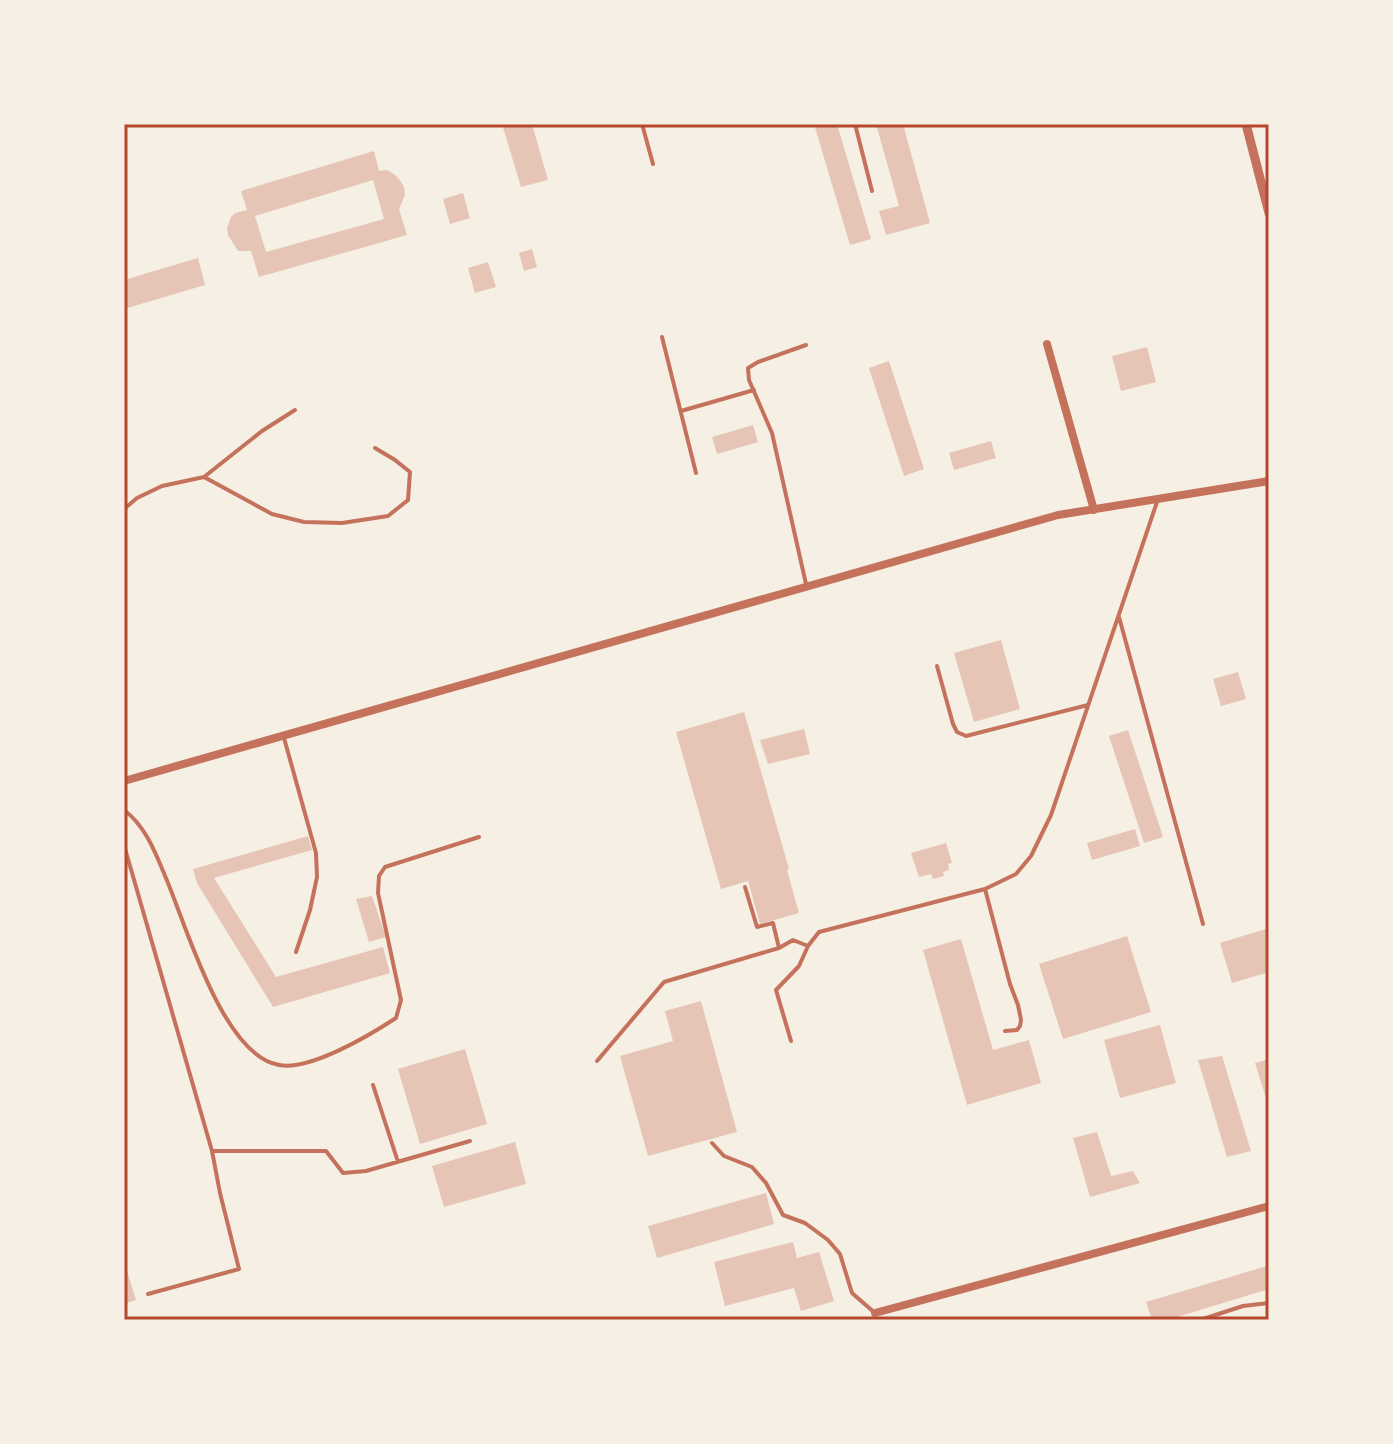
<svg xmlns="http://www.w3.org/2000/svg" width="1393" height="1444" font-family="'Fira Sans',sans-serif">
  <rect width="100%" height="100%" fill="#f6efe4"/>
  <path fill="#e6c5b7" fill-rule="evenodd" d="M502,124H532L548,180L521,187Z
    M814,124H837L871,239L850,245Z
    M876,124H903L930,223L886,235L879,211L899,206Z
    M374,151L379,171L387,170L394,174L400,180L404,187L405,195L399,209L407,235L259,277L251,251H238L228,235L227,228L231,217L235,213L247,210L241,191ZM373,180L384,219L266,252L255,216Z
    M463,193L470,218L450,224L443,199Z
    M532,249L537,267L524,271L519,253Z
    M198,258L205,285L124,309V280Z
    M488,262L496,287L475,293L468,268Z
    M1147,347L1156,382L1121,391L1112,356Z
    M889,361L924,469L904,476L869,368Z
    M753,425L758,442L717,454L712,437Z
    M991,441L996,458L954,470L949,453Z
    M1001,640L1020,709L974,722L954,653Z
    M1238,672L1246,699L1221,706L1213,679Z
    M744,712L789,869L787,870L799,913L760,924L748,881L721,889L676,732Z
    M804,729L810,754L768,764L760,740Z
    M1128,730L1163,837L1144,843L1109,736Z
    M1135,829L1140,846L1092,860L1087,843Z
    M308,836L312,850L214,878L276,977L383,947L390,973L273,1007L197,883L193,869Z
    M946,843L952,863L948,864L949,870L943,872L944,876L933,879L931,874L919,877L911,853Z
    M372,896L386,937L369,942L356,899Z
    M1269,928V972L1232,983L1220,943Z
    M1127,936L1151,1012L1063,1039L1039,964Z
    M961,939L993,1050L1029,1040L1041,1083L967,1105L923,950Z
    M701,1001L737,1132L648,1156L620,1056L673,1041L665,1011Z
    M1160,1025L1176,1083L1120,1098L1104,1040Z
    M465,1049L487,1124L420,1144L398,1069Z
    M1222,1056L1251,1151L1227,1157L1198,1060Z
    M1269,1059V1104L1268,1105L1255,1063Z
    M1097,1132L1111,1176L1133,1171L1140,1183L1090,1197L1073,1138Z
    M515,1142L526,1184L444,1207L432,1166Z
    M766,1193L774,1224L657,1258L648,1226Z
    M793,1242L797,1258L819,1252L834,1301L801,1311L794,1288L725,1306L714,1262Z
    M1267,1266L1269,1289L1167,1320H1152L1146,1302Z
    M127,1271L136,1300L124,1304V1272Z"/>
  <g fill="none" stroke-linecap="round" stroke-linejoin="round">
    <path stroke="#c5725c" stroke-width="4" d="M642,124L653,164
      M855,124L872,191
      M662,337L696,473
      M806,345L758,362L748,368L749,380L772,433L806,584
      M681,411L754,390
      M204,477L262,431L295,410
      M124,509L137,498L162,486L204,477L272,514L304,522L342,523L388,516L408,500L410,472L395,460L375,448
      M1119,617L1203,924
      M937,666L953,724L957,732L966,736L1088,705
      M284,738L316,853L317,877L310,910L296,952
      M124,810C147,827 157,857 168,883C187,929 224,1056 279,1065C310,1071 370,1035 396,1018L401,1000L378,893L379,876L385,867L479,837
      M124,845L212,1151H326L343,1173L366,1171L470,1141
      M745,887L757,927L773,923L779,948
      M985,889L1010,984L1018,1005L1021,1020L1020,1026L1017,1030L1005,1031
      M791,1041L776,990L799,966L808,946
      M597,1061L664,982L779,948L793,940L808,946L819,932L985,889L1016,874L1031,856L1051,815L1157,502
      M373,1085L398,1162
      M712,1143L724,1156L752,1167L766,1183L783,1215L805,1223L828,1240L840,1254L852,1293L875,1313
      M148,1294L239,1269L220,1193L212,1151
      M1200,1320L1243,1306L1269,1303"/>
    <path stroke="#c5725c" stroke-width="8" d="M1047,344L1094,510
      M124,781L1058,515L1269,481
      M875,1313L1269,1206"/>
    <path stroke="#c5725c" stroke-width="9" d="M1246,124L1269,213"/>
  </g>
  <rect width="1393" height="1444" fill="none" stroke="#f6efe4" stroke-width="252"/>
  <rect x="126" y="126" width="1141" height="1192" fill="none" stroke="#b5482f" stroke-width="3"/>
</svg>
